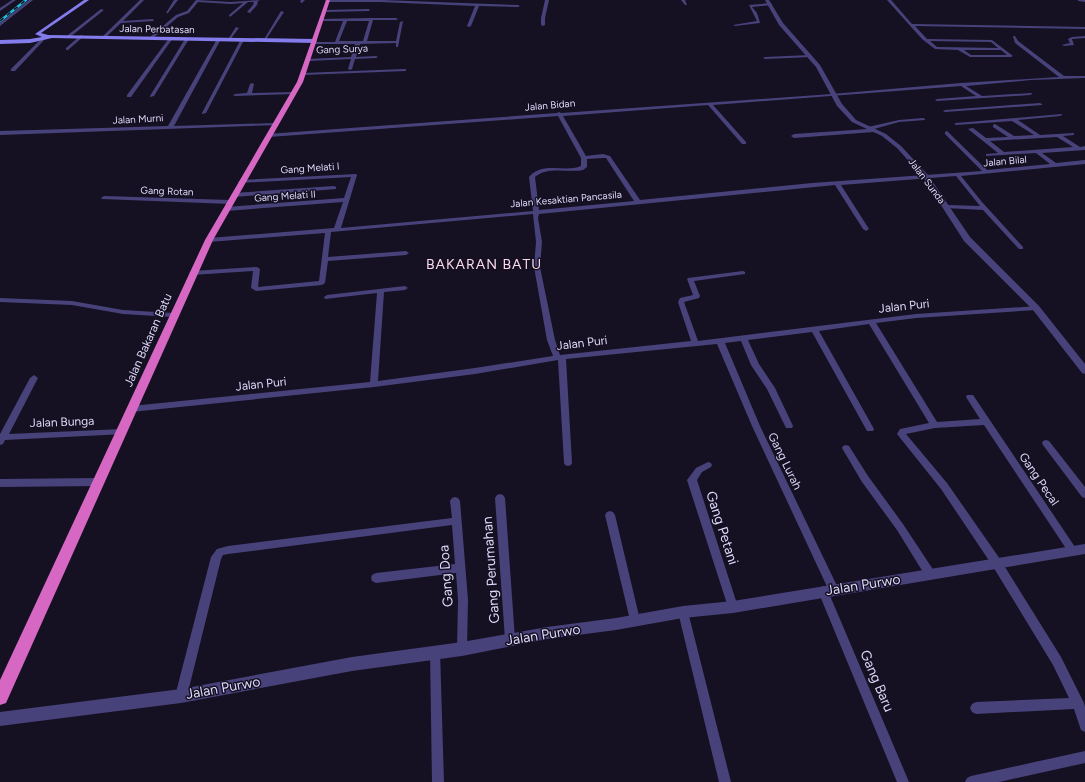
<svg xmlns="http://www.w3.org/2000/svg" width="1085" height="782" font-family="Figtree,sans-serif">
  <rect width="100%" height="100%" fill="#151122"/>
  <g fill="none" stroke-linecap="round" stroke-linejoin="round">
    <path fill="#48427b" fill-rule="evenodd" d="M12,0H16L0,11V8Z
      M29,0H33L0,26V23Z
      M140,0H144L123,21L153,19L154,21L121,23L105,38H103V36Z
      M174,0H178L168,13H166Z
      M196,0L231,2L260,0L258,1L257,5L250,13L247,12L253,5L254,2H248L230,17L229,15L243,3L231,4L198,2L189,13L178,17L152,39H150V37L176,15L187,11Z
      M301,0H305L302,3L300,2Z
      M327,0H382L518,5L520,6L518,7L479,6L471,26L469,27L467,26L475,6L380,2H327L325,1Z
      M545,0H549L545,18V25L543,26L541,25V18Z
      M681,0H685L687,5H685Z
      M887,0H891L912,24L1085,27V29L915,26L927,39L992,40L1013,56L1011,57H970L958,50L935,49L922,39ZM930,41L991,42L998,48L937,47ZM964,50H1001L1007,55H971Z
      M771,3L772,5L752,7L757,13L760,23L735,26L733,25L757,21L749,5Z
      M101,9L104,10L70,37H68V35Z
      M369,9L370,11L324,12L322,11L324,10Z
      M281,11L284,12L265,41H263Z
      M371,18H396L398,19L396,20H373L367,41H396L400,22L403,21L398,47H396V43L360,44L356,57L376,56L378,57L376,58L355,59L352,69L350,70L348,69L351,59L308,61L306,60L308,59L351,57L355,44H313L314,42H335L343,21H321L320,19ZM347,21H369L363,41H339Z
      M236,27L239,28L229,41H227Z
      M81,35L84,36L68,50H66V48Z
      M1013,36H1015L1018,41L1064,76H1085V78L1031,80L966,86L982,96L1032,93V94L1030,95L937,101L935,100L937,99L976,96L961,86L713,105L746,142V144H742L708,105L563,116L586,156L603,154L610,156L640,200L812,183L982,171L945,134V132L947,131L987,170L1050,164L1036,153L986,156V154L998,153L968,129L973,128L986,138L1008,137L993,127V125L995,124L1014,136L1034,135L1012,121L956,125L954,124L956,123L1062,114V115L1060,116L1018,120L1040,135L1074,133V135L1063,136L1080,147L1085,146V150L1042,153L1056,163L1085,160V164L961,176L982,202L1023,247V249H1019L983,210L945,208L944,207L947,205L980,206L956,176L841,185L869,229L866,231L863,229L835,185L539,214L538,218L542,242L540,267L555,340L560,355L691,341L678,302L680,298L693,295L687,279L688,278L743,271L745,272V274L694,281L700,296L699,298L684,302L698,341L916,314L1038,306L1040,308L1038,310H1036L916,318L876,323L937,422L980,419L966,397L967,395H973L1075,547L1077,550L1075,553L1072,554L1069,553L984,425L935,428L906,434L947,483L1000,559L1061,657L1084,703L1085,707V732L1081,730L1074,709L976,714L972,712L970,708L972,704L976,702L1069,698L1053,665L992,565L941,489L897,434L900,429L929,423L869,324L819,331L874,429L873,431H867L812,332L748,340L759,364L775,388L793,426L792,428H786L767,389L751,365L741,341L725,343L760,426L839,590L838,593L834,595L830,593L752,426L717,344L566,359L572,463L571,465L568,466L565,465L564,463L558,360L475,374L374,387L131,412L127,409L131,406L370,382L377,293L325,299L324,297L327,295L405,286L408,288L405,290L384,292L378,381L475,368L553,356L547,340L534,267L536,242L533,214L331,232L328,257L406,251L409,253L406,255L328,261L325,283L322,285L256,291L251,288L253,271L192,275L189,273L192,271L257,267L260,269L258,287L319,281L325,233L209,242L206,240L209,238L334,228L343,202L226,211L223,209L226,207L344,198L351,177L239,183L238,182L241,180L356,174L357,175L341,228L533,211L529,177C543,161 565,173 581,166V158L558,116L269,137L267,136V134L557,113L559,112L561,113L832,94L961,83L1059,77L1015,43ZM1057,137L1073,147L1004,152L990,141ZM603,158H606L634,201L539,210L535,177C547,166 568,173 583,170L587,167V159Z
      M1085,36V38L1072,39L1074,45L1064,46L1062,45L1070,43L1068,39L1072,37Z
      M43,37L46,38L15,71H11V69Z
      M170,37L173,38L131,97H127V95Z
      M187,38L189,39L154,96L150,97V96L185,39Z
      M219,38L221,39L174,126L276,123L278,124V125L0,135V131L168,126L217,39Z
      M241,39L244,40L206,113L202,114V113Z
      M810,55L812,56L811,57L765,59L763,58L765,57Z
      M404,69H406V71L303,75L301,74L303,73Z
      M252,83L254,84L252,93L294,92L296,93L294,94L235,96L233,95L235,94L247,93L250,84Z
      M1040,103L1042,104V105L945,112L943,111L945,110Z
      M923,118L925,119V120L899,122L874,129L877,130L874,132L794,138L791,136L794,134L868,129V127L899,120Z
      M334,186L336,187V189L234,197L231,195L234,193Z
      M104,196L230,200L233,202L230,204L102,199L101,198Z
      M0,298L72,301L123,310L173,313L177,315L173,317L123,314L72,305L0,302Z
      M34,375L38,378L9,434L122,429L125,430L126,432L125,434L5,440L3,444L0,445V434L30,378Z
      M1046,440L1049,441L1085,487V498L1082,497L1043,445L1042,443L1043,441Z
      M846,445L849,446L868,476L903,524L934,571L935,574L934,577L930,578L926,577L897,530L862,482L842,448L843,446Z
      M708,462L711,463L712,465L711,467L702,472L697,480L738,607L737,610L733,612L729,610L728,607L687,480L696,468Z
      M99,478L102,479L104,482L102,485L99,486L0,487V479Z
      M500,494L503,495L505,498L515,639L514,643L510,644L506,643L505,639L495,498L497,495Z
      M455,497L458,498L460,501L468,600L467,649L466,653L462,654L458,653L457,649L458,600L456,573L376,583L372,581L371,578L372,575L376,573L455,564L452,525L228,554L223,555L221,559L187,696L185,700L181,702L177,700L175,696L211,557L217,549L228,546L452,518L450,501L452,498Z
      M610,511L613,512L615,515L640,620L639,623L635,625L631,623L630,620L605,515L607,512Z
      M823,586L827,588L828,591L909,782H897L818,591L819,588Z
      M683,607L687,609L688,612L731,782H719L678,612L679,609Z
      M435,646L439,647L440,651L444,782H432L430,651L431,647Z
      M1085,751V763L999,782H965L967,778L971,776Z"/>
    <path fill="#48427b" fill-rule="evenodd" d="M765,0H769L783,23L820,65L842,104L856,120L886,134L901,146L928,175L970,237L1039,306L1085,364V374L1082,373L1033,310L964,241L923,177L897,148L882,136L852,122L837,106L816,67L779,25Z
      M1078,0H1085V2L1078,1Z
      M1085,544V554L733,613L683,618L616,630L547,639L462,656L352,671L181,703L0,726V712L181,689L352,657L462,642L547,627L616,618L683,606L733,601Z"/>
    <path fill="#847bed" fill-rule="evenodd" d="M84,0H89L41,33L48,35L314,39L317,41L314,43L52,38L30,43L0,44V40L30,39L42,37L35,34Z"/>
    <path fill="#d668c4" fill-rule="evenodd" d="M326,0H330L303,82L213,240L6,703L0,705V680L205,240L297,82Z"/>
    <defs>
      <path id="rail" d="M0,21L26,0"/>
    </defs>
    <use href="#rail" stroke="#1ec1df" stroke-width="2.5"/>
    <use href="#rail" stroke="#151122" stroke-width="1.5" stroke-dasharray="4.5" stroke-linecap="butt"/>
  </g>
  <g text-anchor="middle" dominant-baseline="central" stroke-width="3" stroke-linejoin="round" paint-order="stroke">
    <g font-size="10" fill="#ded8fa" stroke="#151122">
      <text transform="translate(157 29) rotate(1)">Jalan Perbatasan</text>
      <text transform="translate(342 49) rotate(-2)">Gang Surya</text>
      <text transform="translate(550 105) rotate(-5)">Jalan Bidan</text>
      <text transform="translate(138 119) rotate(-3)">Jalan Murni</text>
      <text transform="translate(1005 161) rotate(-5)">Jalan Bilal</text>
      <text transform="translate(310 168) rotate(-4)">Gang Melati I</text>
      <text transform="translate(927 181) rotate(53)">Jalan Sunda</text>
      <text transform="translate(167 191) rotate(2)">Gang Rotan</text>
      <text transform="translate(285 196) rotate(-4)">Gang Melati II</text>
      <text transform="translate(566 199) rotate(-5)">Jalan Kesaktian Pancasila</text>
    </g>
    <g font-size="12" fill="#ded8fa" stroke="#151122">
      <text transform="translate(904 306) rotate(-6)">Jalan Puri</text>
      <text transform="translate(148 340) rotate(-66)">Jalan Bakaran Batu</text>
      <text transform="translate(582 343) rotate(-7)">Jalan Puri</text>
      <text transform="translate(261 384) rotate(-6)">Jalan Puri</text>
      <text transform="translate(62 422) rotate(-2)">Jalan Bunga</text>
      <text transform="translate(785 461) rotate(64)">Gang Lurah</text>
      <text transform="translate(1039 479) rotate(56)">Gang Pecal</text>
    </g>
    <g font-size="14" letter-spacing="1" fill="#fadaec" stroke="#151122">
      <text x="484" y="264">BAKARAN BATU</text>
    </g>
    <g font-size="14" fill="#ded8fa" stroke="#151122">
      <text transform="translate(722 528) rotate(72)">Gang Petani</text>
      <text transform="translate(491 570) rotate(-94)">Gang Perumahan</text>
      <text transform="translate(446 576) rotate(-94)">Gang Doa</text>
      <text transform="translate(863 585) rotate(-9)">Jalan Purwo</text>
      <text transform="translate(543 635) rotate(-9)">Jalan Purwo</text>
      <text transform="translate(877 681) rotate(67)">Gang Baru</text>
      <text transform="translate(223 688) rotate(-10)">Jalan Purwo</text>
    </g>
  </g>
</svg>
